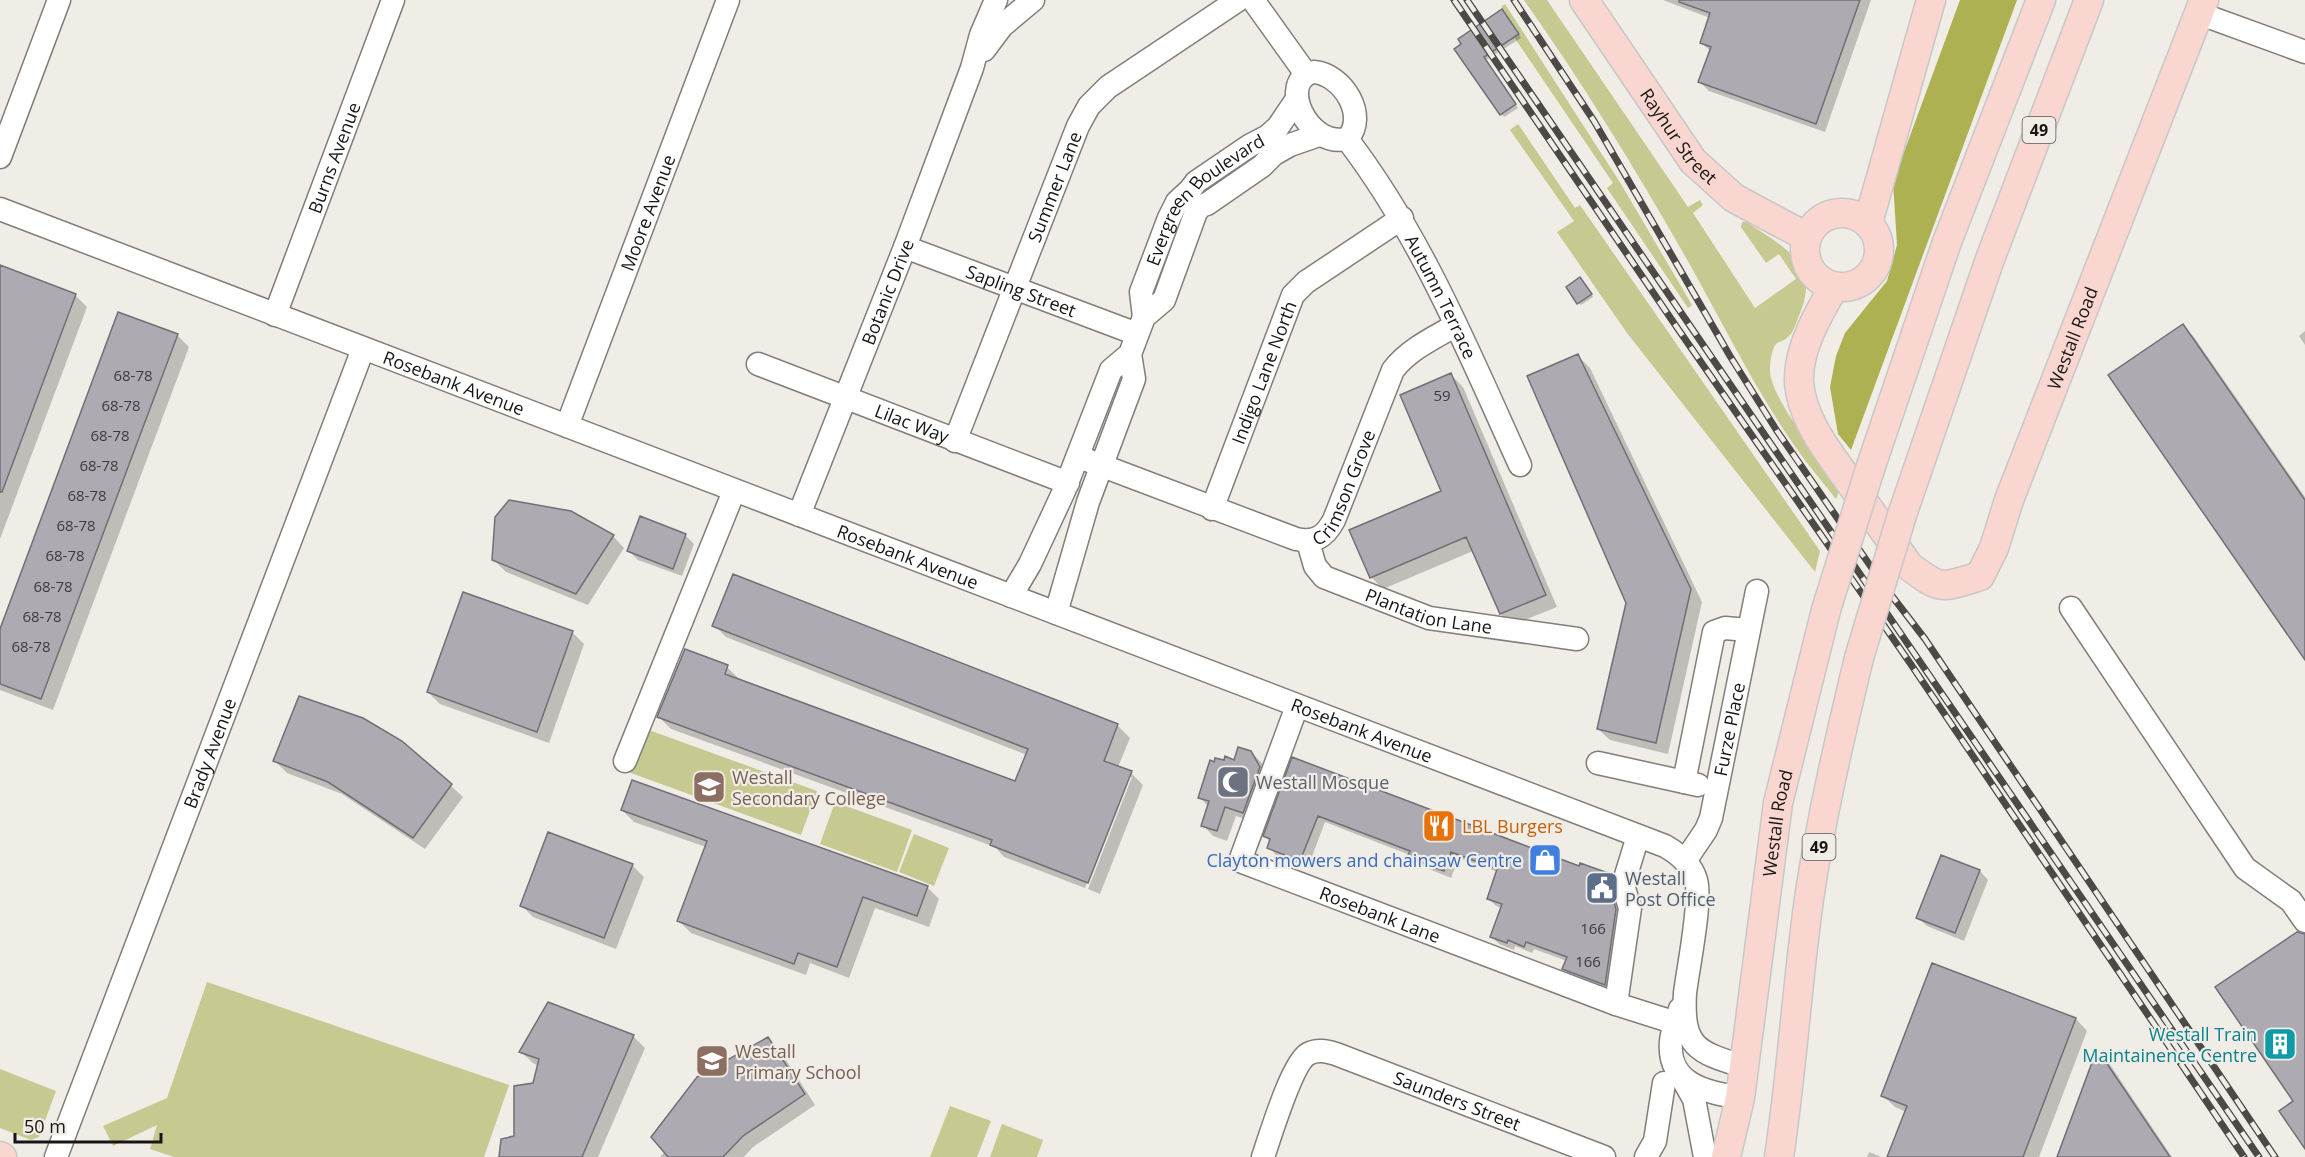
<svg xmlns="http://www.w3.org/2000/svg" width="2305" height="1157" font-family="'Open Sans',sans-serif">
  <rect width="100%" height="100%" fill="#f0ece6"/>
  <path fill="#c6c990" d="M1524,0H1547L1688,207L1700,200L1703,205L1693,213L1755,308L1796,279L1779,254L1766,263L1741,227L1742,222H1747C1782,247 1821,262 1800,313C1797,320 1794,332 1788,337C1785,341 1779,341 1776,344C1771,351 1770,363 1770,371C1771,399 1823,463 1841,487L1836,499C1822,481 1807,464 1794,445C1754,387 1723,324 1689,263C1638,173 1584,85 1524,0Z
    M1505,4L1621,184L1692,305L1688,308L1607,188L1613,183L1514,37L1519,33L1502,9V6Z
    M1518,124L1575,208L1580,205L1820,551L1815,572L1627,333L1557,232L1574,221L1510,130Z
    M646,729L817,791L801,835L631,773Z
    M835,802L912,830L897,872L820,844Z
    M914,834L949,848L934,886L899,872Z
    M207,982L509,1085L484,1157H174L150,1149L157,1125L113,1146L103,1126L167,1098Z
    M0,1069L56,1091L39,1137L31,1140L0,1128Z
    M950,1106L991,1121L977,1157H930Z
    M1002,1124L1043,1140L1037,1157H990Z"/>
  <path fill="#aeb152" d="M1960,0H2017L1851,450L1838,434L1830,387L1836,356L1845,333L1887,281L1897,245L1893,182Z"/>
  <path fill="#0003" d="M1663,0H1871L1825,132L1709,91L1700,82L1711,52L1702,43L1710,18Z
    M1506,15L1521,38L1486,60L1518,108L1504,117L1456,49Z
    M0,267L75,295L87,307L0,539Z
    M1582,282L1593,297L1581,305L1578,303Z
    M2183,326L2194,337L2305,497V658Z
    M2305,331V345L2299,336Z
    M177,335L189,347L53,710L0,690V633Z
    M1578,356L1590,368L1702,602L1668,754L1610,740L1598,729L1627,603Z
    M1451,375L1463,387L1557,607L1512,625L1500,613L1473,551L1383,589L1371,577L1443,491Z
    M685,535L694,544L682,576L638,560L629,551Z
    M613,536L624,548L588,605L506,572L494,560Z
    M734,576L1118,726L1130,738L1118,767L1131,773L1143,785L1100,894L1088,889L1132,777H1128L1085,888L1004,857L995,847L671,729L659,717L685,651L727,667L739,679L738,681L1016,783L1027,755L726,637L714,625Z
    M572,632L584,644L549,743L440,704L428,692Z
    M1251,752L1262,763L1270,779L1254,822L1236,816L1227,841L1213,836L1203,825L1209,807L1199,797L1234,761Z
    M1293,759L1580,868L1610,875L1618,883L1623,918L1612,992L1572,976L1564,969L1567,961L1534,949L1532,953L1515,946L1514,950L1499,944L1491,936L1502,908L1496,906L1488,898L1498,872L1459,858L1451,878L1417,864L1409,857L1410,855L1325,822L1308,867L1276,855L1269,847L1271,842L1265,836Z
    M275,761L451,786L463,797L425,849L342,794L287,773Z
    M622,810L927,887L939,899L929,927L875,908L849,978L810,963L806,975L691,933L679,921L706,847L634,822Z
    M1942,857L1980,871L1988,880L1964,941L1927,926L1918,918Z
    M632,865L644,877L616,949L533,917L522,906Z
    M1933,965L2076,1019L2087,1031L2039,1157H1889L1906,1112L1895,1107L1883,1096Z
    M633,1036L645,1048L598,1157H501L516,1138L539,1066L533,1063L521,1052Z
    M768,1038L779,1049L815,1105L753,1147L744,1157H660Z
    M2098,1052L2109,1063L2172,1157H2058Z
    M1869,1152L1881,1157H1867Z"/>
  <path fill="#adabb1" stroke="#716f75" stroke-width="1.5" d="M1679,0H1860L1816,124L1698,82L1711,47L1700,43L1710,13L1679,2Z
    M1502,9L1519,34L1484,57L1516,104L1500,115L1454,49L1461,44L1458,39Z
    M0,265L76,294L2,492H0Z
    M1580,277L1592,294L1577,304L1566,287Z
    M118,312L178,334L41,699L0,684V629Z
    M2183,324L2305,500V660L2108,375Z
    M1578,354L1691,589L1656,743L1597,729L1626,603L1527,376Z
    M1451,373L1546,595L1500,614L1466,537L1370,578L1349,530L1441,491L1400,395Z
    M509,500L571,511L614,535L576,594L492,560L495,517Z
    M640,516L686,534L673,569L627,551Z
    M733,574L1118,724L1104,761L1132,771L1088,883L990,845L992,840L657,717L685,649L728,665L725,674L1015,781L1028,749L712,626Z
    M463,592L573,631L537,732L427,692Z
    M299,696L363,718L402,741L452,784L413,838L328,782L273,761Z
    M1238,747L1251,751L1260,767L1243,813L1225,807L1217,831L1201,826L1209,801L1198,798L1210,760L1214,762L1215,758L1224,760L1225,756L1234,760Z
    M1292,757L1579,866L1580,863L1611,874L1610,888L1616,909L1605,985L1562,969L1567,957L1526,942L1524,947L1508,940L1507,943L1490,937L1502,904L1487,899L1497,869L1451,852L1444,871L1407,857L1410,851L1318,816L1300,861L1267,848L1270,839L1263,836Z
    M632,780L928,886L917,916L863,897L837,967L798,953L794,964L677,921L707,841L621,810Z
    M548,832L633,864L604,938L520,906Z
    M1941,855L1980,870L1955,933L1916,918Z
    M2297,932L2305,934V1149L2279,1111L2293,1101L2215,987Z
    M1932,963L2076,1018L2023,1157H1887L1907,1106L1881,1096Z
    M548,1002L634,1035L582,1157H499L501,1139L514,1136V1086L533,1083L539,1059L519,1052Z
    M768,1037L805,1094L743,1136L723,1157H668L651,1137L697,1077Z
    M2097,1049L2170,1157H2057Z"/>
  <g fill="none" stroke-linecap="round" stroke-linejoin="round">
    <defs>
      <g id="minor">
        <path d="M1253,0L1306,74"/>
        <path d="M2198,13L2305,52"/>
        <path d="M984,50L1002,26L1033,0"/>
        <path d="M1314,72C1342,74 1369,116 1347,139C1306,148 1277,79 1314,72Z"/>
        <path id="s1" d="M1347,139C1422,237 1469,353 1520,465"/>
        <path d="M0,157L59,0"/>
        <path id="s2" d="M0,209L1665,846C1679,854 1692,865 1696,880C1702,901 1688,968 1685,993C1682,1048 1697,1052 1745,1067"/>
        <path id="s3" d="M905,247L1137,334"/>
        <path id="s4" d="M275,315L393,0"/>
        <path id="s5" d="M1144,317L1141,292L1169,218L1177,202L1190,190L1196,182L1249,146L1268,136L1278,127L1297,99"/>
        <path id="s6" d="M758,364L1068,483"/>
        <path id="s7" d="M567,426L728,0"/>
        <path id="s8" d="M955,441L1078,126L1089,106L1108,87L1238,0"/>
        <path id="s9" d="M1079,457L1296,539C1315,543 1325,537 1334,520L1393,370C1409,349 1434,338 1456,325"/>
        <path id="s10" d="M1212,509L1293,295L1306,282L1402,218"/>
        <path id="s11" d="M799,515L905,247L972,68L981,35L996,0"/>
        <path id="s12" d="M1308,542L1315,566L1324,577L1429,618L1577,639"/>
        <path d="M1011,596L1030,564L1064,491L1111,370L1130,354L1144,317L1164,300L1196,212L1201,206L1207,204L1262,166L1274,154L1290,145L1319,135"/>
        <path d="M2071,608L2245,868L2291,901L2305,921"/>
        <path d="M1056,613L1088,502L1134,379L1130,354"/>
        <path id="s13" d="M1297,706L1240,861L1616,1004L1676,1023"/>
        <path d="M625,761L734,491"/>
        <path d="M1598,763L1698,785"/>
        <path d="M1684,782L1714,632L1725,628L1748,630"/>
        <path id="s14" d="M1685,861L1706,830L1711,818L1757,591"/>
        <path d="M1616,1004L1630,908L1623,885L1638,836"/>
        <path d="M1680,1009C1677,1019 1672,1030 1671,1041C1667,1085 1707,1092 1740,1098"/>
        <path d="M1681,1076L1694,1099L1705,1157"/>
        <path id="s15" d="M56,1157L363,349"/>
        <path id="s16" d="M1263,1157C1270,1137 1292,1063 1308,1054C1317,1049 1326,1051 1336,1054L1604,1157"/>
        <path d="M1646,1157L1655,1141L1664,1083"/>
      </g>
      <g id="major">
        <path id="s17" d="M1584,0L1693,161L1734,198L1807,237"/>
        <circle cx="1842" cy="250" r="37"/>
        <path d="M1868,223L1931,0"/>
        <path id="s18" d="M1834,287C1818,314 1798,349 1799,381C1801,422 1834,459 1856,491C1874,516 1891,541 1909,566C1942,591 1941,588 1980,576L1994,548L2009,500L2204,0"/>
        <path d="M1870,469L1947,242L2041,0"/>
        <path d="M1902,515L1990,259L2089,0"/>
        <path d="M0,1156L2,1157"/>
        <path id="s19" d="M1726,1157L1740,1098L1778,803L1826,610"/>
        <path d="M1779,1157C1792,1071 1797,985 1809,899C1821,818 1840,737 1859,658"/>
      </g>
    </defs>
    <use href="#minor" stroke="#827e79" stroke-width="25"/>
    <use href="#major" stroke="#c8c7c7" stroke-width="31"/>
    <use href="#minor" stroke="#fff" stroke-width="22"/>
    <use href="#major" stroke="#f9d6cf" stroke-width="28"/>
    <defs>
      <path id="rail" d="M1454,0L1678,329L1910,663L2244,1157
        M1467,0L2259,1157
        M1514,0L1594,121L1730,356L1777,431L1885,587L1925,639L2275,1157"/>
    </defs>
    <use href="#rail" stroke="#4c4946" stroke-width="7"/>
    <use href="#rail" stroke="#f0ece6" stroke-width="4.5" stroke-dasharray="14" stroke-linecap="butt"/>
    <defs>
      <path id="major-bridge" d="M1826,610L1870,469
        M1859,658L1902,515"/>
    </defs>
    <use href="#major-bridge" stroke="#c8c7c7" stroke-width="31" stroke-linecap="butt"/>
    <use href="#major-bridge" stroke="#f9d6cf" stroke-width="28"/>
  </g>
  <defs>
    <symbol id="mosque-square" viewBox="-11 -11 22 22"><rect x="-9" y="-9" width="18" height="18" rx="4" fill="#6b7280" stroke="#f0ece6"/><path d="M3.5-4.9A6 6 0 1 0 3.5 4.9A5 5 0 1 1 3.5-4.9Z" fill="#fff"/></symbol>
    <symbol id="school-square" viewBox="-11 -11 22 22"><rect x="-9" y="-9" width="18" height="18" rx="4" fill="#8d6e63" stroke="#f0ece6"/><path d="M0-5L7-2L0 1L-7-2ZM-4 1L0 2.5L4 1V4Q0 6-4 4Z" fill="#fff"/></symbol>
    <symbol id="restaurant-square" viewBox="-11 -11 22 22"><rect x="-9" y="-9" width="18" height="18" rx="4" fill="#e8710a" stroke="#f0ece6"/><path d="M-5-6h1v4h1v-4h1v4h1v-4h1v5L-1.5 .5V6h-2V.5L-5-1ZM5-6V6H3V1.5H1.5Q1.5-4 5-6Z" fill="#fff"/></symbol>
    <symbol id="shop-square" viewBox="-11 -11 22 22"><rect x="-9" y="-9" width="18" height="18" rx="4" fill="#3f7fe0" stroke="#f0ece6"/><path d="M-5-2.5h2.3a2.7 3.5 0 0 1 5.4 0H5L5.5 6h-11ZM-1.5-2.5h3a1.5 2.3 0 0 0-3 0Z" fill="#fff"/></symbol>
    <symbol id="civic-square" viewBox="-11 -11 22 22"><rect x="-9" y="-9" width="18" height="18" rx="4" fill="#5c6f8a" stroke="#f0ece6"/><path d="M-.6-6.5H3V-4.5H.6V-3L4-1V1h2V6H-6V1h2V-1L-.6-3ZM-1.2 2.5V6h2.4V2.5Z" fill="#fff"/></symbol>
    <symbol id="building-square" viewBox="-11 -11 22 22"><rect x="-9" y="-9" width="18" height="18" rx="4" fill="#0f9aa8" stroke="#f0ece6"/><path d="M-4-6H4V6H1V3H-1V6H-4ZM-2.5-4.3h1.7v1.8h-1.7ZM.8-4.3h1.7v1.8H.8ZM-2.5-1h1.7V.8h-1.7ZM.8-1h1.7V.8H.8Z" fill="#fff"/></symbol>
  </defs>
  <g fill-rule="evenodd">
    <use href="#mosque-square" x="1214" y="763" width="38" height="38"/>
    <use href="#school-square" x="690" y="768" width="38" height="38"/>
    <use href="#restaurant-square" x="1420" y="807" width="38" height="38"/>
    <use href="#shop-square" x="1526" y="841" width="38" height="38"/>
    <use href="#civic-square" x="1583" y="869" width="38" height="38"/>
    <use href="#building-square" x="2261" y="1025" width="38" height="38"/>
    <use href="#school-square" x="693" y="1042" width="38" height="38"/>
  </g>
  <g text-anchor="middle" dominant-baseline="central" stroke-width="4.5" stroke-linejoin="round" paint-order="stroke">
    <g font-size="15" fill="#3d3b3b">
      <text x="133" y="375">68-78</text>
      <text x="1442" y="395">59</text>
      <text x="121" y="405">68-78</text>
      <text x="110" y="435">68-78</text>
      <text x="99" y="465">68-78</text>
      <text x="87" y="495">68-78</text>
      <text x="76" y="525">68-78</text>
      <text x="65" y="555">68-78</text>
      <text x="53" y="586">68-78</text>
      <text x="42" y="616">68-78</text>
      <text x="31" y="646">68-78</text>
      <text x="1593" y="928">166</text>
      <text x="1588" y="961">166</text>
    </g>
    <g fill="#f0ece6" stroke="#595653" stroke-width="1.5">
      <rect x="2022.5" y="117" width="33" height="26" rx="4.5"/>
      <rect x="1802.5" y="834" width="33" height="26" rx="4.5"/>
    </g>
    <g font-size="16" font-weight="bold" fill="#181614">
      <text x="2039" y="130">49</text>
      <text x="1819" y="847">49</text>
    </g>
    <g font-size="18" fill="#181614" stroke="#f0ece6">
      <text stroke="none"><textPath href="#s17" startOffset="166">Rayhur Street</textPath></text>
      <text stroke="none"><textPath href="#s4" startOffset="168">Burns Avenue</textPath></text>
      <text stroke="none"><textPath href="#s8" startOffset="273">Summer Lane</textPath></text>
      <text stroke="none"><textPath href="#s5" startOffset="142">Evergreen Boulevard</textPath></text>
      <text stroke="none"><textPath href="#s7" startOffset="228">Moore Avenue</textPath></text>
      <text stroke="none"><textPath href="#s3" startOffset="124">Sapling Street</textPath></text>
      <text stroke="none"><textPath href="#s11" startOffset="240">Botanic Drive</textPath></text>
      <text stroke="none"><textPath href="#s1" startOffset="184">Autumn Terrace</textPath></text>
      <text stroke="none"><textPath href="#s18" startOffset="652">Westall Road</textPath></text>
      <text stroke="none"><textPath href="#s10" startOffset="146">Indigo Lane North</textPath></text>
      <text stroke="none"><textPath href="#s2" startOffset="486">Rosebank Avenue</textPath></text>
      <text stroke="none"><textPath href="#s6" startOffset="165">Lilac Way</textPath></text>
      <text stroke="none"><textPath href="#s9" startOffset="312">Crimson Grove</textPath></text>
      <text stroke="none"><textPath href="#s2" startOffset="972">Rosebank Avenue</textPath></text>
      <text stroke="none"><textPath href="#s12" startOffset="150">Plantation Lane</textPath></text>
      <text stroke="none"><textPath href="#s14" startOffset="141">Furze Place</textPath></text>
      <text stroke="none"><textPath href="#s2" startOffset="1458">Rosebank Avenue</textPath></text>
      <text stroke="none"><textPath href="#s15" startOffset="432">Brady Avenue</textPath></text>
      <text stroke="none"><textPath href="#s19" startOffset="338">Westall Road</textPath></text>
      <text stroke="none"><textPath href="#s13" startOffset="315">Rosebank Lane</textPath></text>
      <text stroke="none"><textPath href="#s16" startOffset="272">Saunders Street</textPath></text>
    </g>
    <g font-size="18" fill="#785e54" stroke="#f0ece6" text-anchor="start">
      <text x="732" y="777">Westall<tspan x="732" dy="21">Secondary College</tspan></text>
      <text x="735" y="1051">Westall<tspan x="735" dy="21">Primary School</tspan></text>
    </g>
    <g font-size="18" fill="#5b616d" stroke="#f0ece6" text-anchor="start">
      <text x="1256" y="782">Westall Mosque</text>
    </g>
    <g font-size="18" fill="#c56008" stroke="#f0ece6" text-anchor="start">
      <text x="1462" y="826">LBL Burgers</text>
    </g>
    <g font-size="18" fill="#366cbe" stroke="#f0ece6" text-anchor="end">
      <text x="1522" y="860">Clayton mowers and chainsaw Centre</text>
    </g>
    <g font-size="18" fill="#4e5e75" stroke="#f0ece6" text-anchor="start">
      <text x="1625" y="878">Westall<tspan x="1625" dy="21">Post Office</tspan></text>
    </g>
    <g font-size="18" fill="#0d838f" stroke="#f0ece6" text-anchor="end">
      <text x="2257" y="1034">Westall Train<tspan x="2257" dy="21">Maintainence Centre</tspan></text>
    </g>
  </g>
  <path d="M15 1133v9h146v-9" fill="none" stroke="#181614" stroke-width="3"/>
  <text x="24" y="1133" font-size="18" fill="#181614" stroke="#f0ece6" stroke-width="4.5" paint-order="stroke">50 m</text>
</svg>
